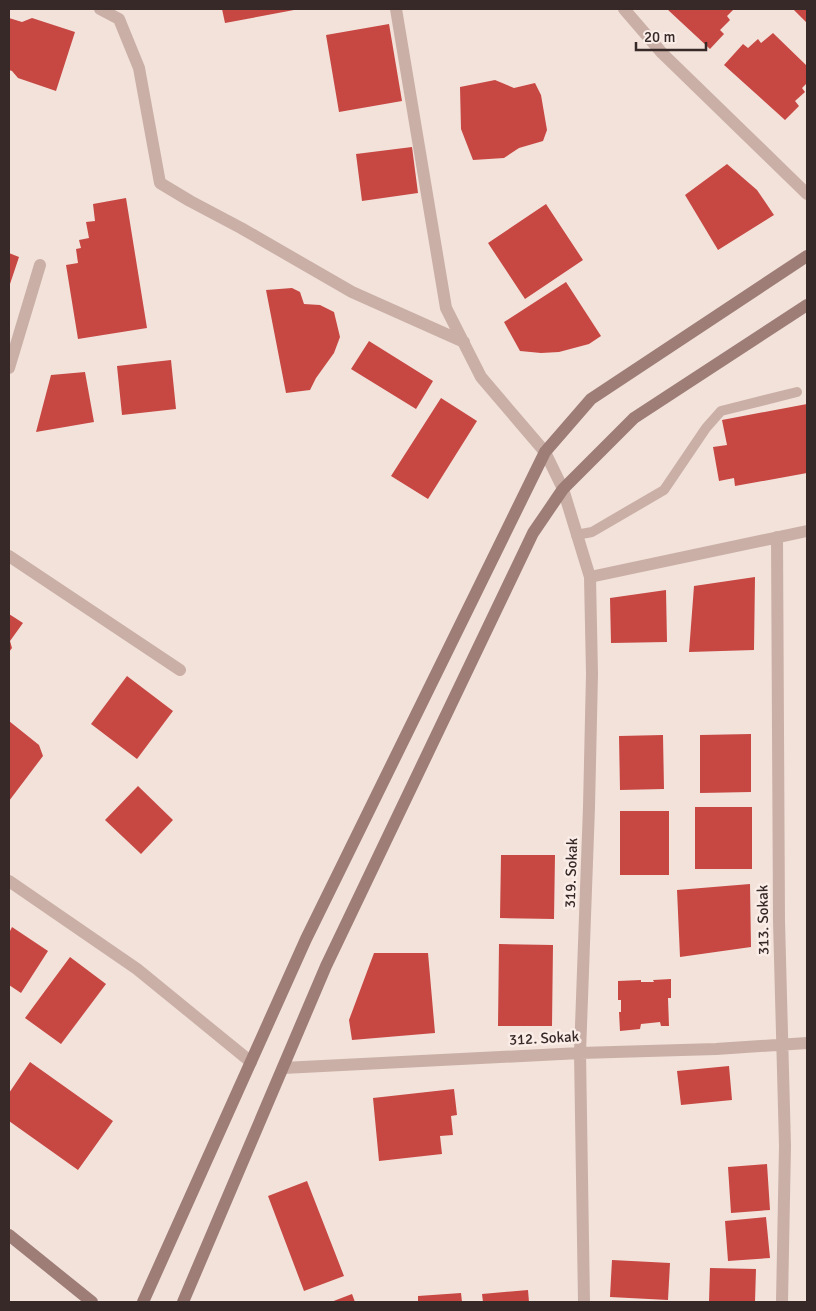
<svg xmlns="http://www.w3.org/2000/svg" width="816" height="1311" font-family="Signika,sans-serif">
  <rect width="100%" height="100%" fill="#f2e2da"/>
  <path fill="#c74743" d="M222,9H294V10L225,23Z
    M667,9H734L727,16L730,20L720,30L724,34L710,49Z
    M793,9H807V23Z
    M9,18L22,22L32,18L75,32L56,91L18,78L12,71L9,70Z
    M389,24L402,101L339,112L326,35Z
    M773,33L807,66V83L802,88L805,92L795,101L799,106L785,120L724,65L743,44L748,48L758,39L761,43Z
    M495,80L514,88L535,83L541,95L547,130L543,141L519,148L504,158L473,160L461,129L460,87Z
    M412,147L418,193L362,201L356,154Z
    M727,164L757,190L774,215L718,250L685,195Z
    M126,198L147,328L78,339L66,265L78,263L76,249L81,248L79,240L89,238L86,222L95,221L93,204Z
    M546,204L583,260L525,299L488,243Z
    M9,253L19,257L9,287Z
    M566,282L601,336L589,344L559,352L541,353L520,351L504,322Z
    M292,288L300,292L304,304L320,305L334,312L340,337L334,353L316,378L310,390L286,393L266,290Z
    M369,341L433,381L416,409L351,369Z
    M171,360L176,409L122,415L117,366Z
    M85,372L94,422L36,432L51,375Z
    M441,398L477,421L428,499L391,476Z
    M807,404V473L735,486L734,478L719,481L713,447L727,445L722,420Z
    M755,577L754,650L689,652L694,586Z
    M666,590L667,642L611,643L610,598Z
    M9,614L23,623L10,641L12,648L9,652Z
    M127,676L173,711L137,759L91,724Z
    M9,721L39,745L43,756L9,801Z
    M751,734V792L700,793V735Z
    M663,735L664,789L620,790L619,736Z
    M138,786L173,820L141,854L105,820Z
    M695,807H752V869H695Z
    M620,811H669V875H620Z
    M501,855H555L554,919L500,918Z
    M750,884L751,947L680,957L677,890Z
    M12,927L48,951L21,993L9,985V933Z
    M499,944L553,945L552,1026H498Z
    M374,953H428L435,1033L352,1040L349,1020Z
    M70,957L106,984L61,1044L25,1018Z
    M671,979V998H668L669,1026H661L660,1022L641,1024L640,1029L620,1031L619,1012H621V1000H618V981L641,980V982H654L653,980Z
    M30,1062L113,1121L78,1170L9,1121V1093Z
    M729,1066L732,1100L681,1105L677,1071Z
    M454,1089L457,1115L451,1116L453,1135L440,1136L442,1154L379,1161L373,1098Z
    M767,1164L770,1210L731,1213L728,1167Z
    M307,1181L344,1276L304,1291L268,1196Z
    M766,1217L770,1258L728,1261L725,1221Z
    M612,1260L670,1263L668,1300L610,1297Z
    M710,1268L756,1269L755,1302H709Z
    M528,1290L529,1302H483L482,1294Z
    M461,1293L462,1302H418V1296Z
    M352,1294L355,1302H331Z"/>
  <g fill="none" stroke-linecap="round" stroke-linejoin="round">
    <path stroke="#caafa6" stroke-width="10" d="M576,535L592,532L664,490L706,428L721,411L797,392"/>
    <path stroke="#caafa6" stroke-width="12" d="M100,9L119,19L139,68L160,183L190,201L241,228L352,292L464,342
      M396,9L446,308L481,377L545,452L563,489L590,577L592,674L589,807L580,1053L584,1302
      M624,9L662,53L807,194
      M9,368L40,265
      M777,537L779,921L785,1146L782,1302
      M9,556L180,670
      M590,577L807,531
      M9,881L137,969L251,1062
      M283,1068L580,1053L716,1049L807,1043"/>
    <path stroke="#9e7d77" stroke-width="12" d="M9,1235L92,1302
      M143,1302L306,939L545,452L591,399L807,256
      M183,1302L326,966L533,533L563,489L634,418L807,305"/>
  </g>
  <g text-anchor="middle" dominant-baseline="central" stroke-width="5" stroke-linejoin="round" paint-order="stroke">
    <g font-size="15" fill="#362927" stroke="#faede7">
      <text transform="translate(571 873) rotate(-88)">319. Sokak</text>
      <text transform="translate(763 920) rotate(-91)">313. Sokak</text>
      <text transform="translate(544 1038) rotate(-3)">312. Sokak</text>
    </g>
  </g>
  <rect width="816" height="1311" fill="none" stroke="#362927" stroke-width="20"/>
  <path d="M636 42v8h70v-8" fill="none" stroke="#362927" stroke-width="2.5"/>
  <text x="644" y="42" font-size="15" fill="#362927" stroke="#faede7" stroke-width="4" paint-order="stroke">20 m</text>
</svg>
